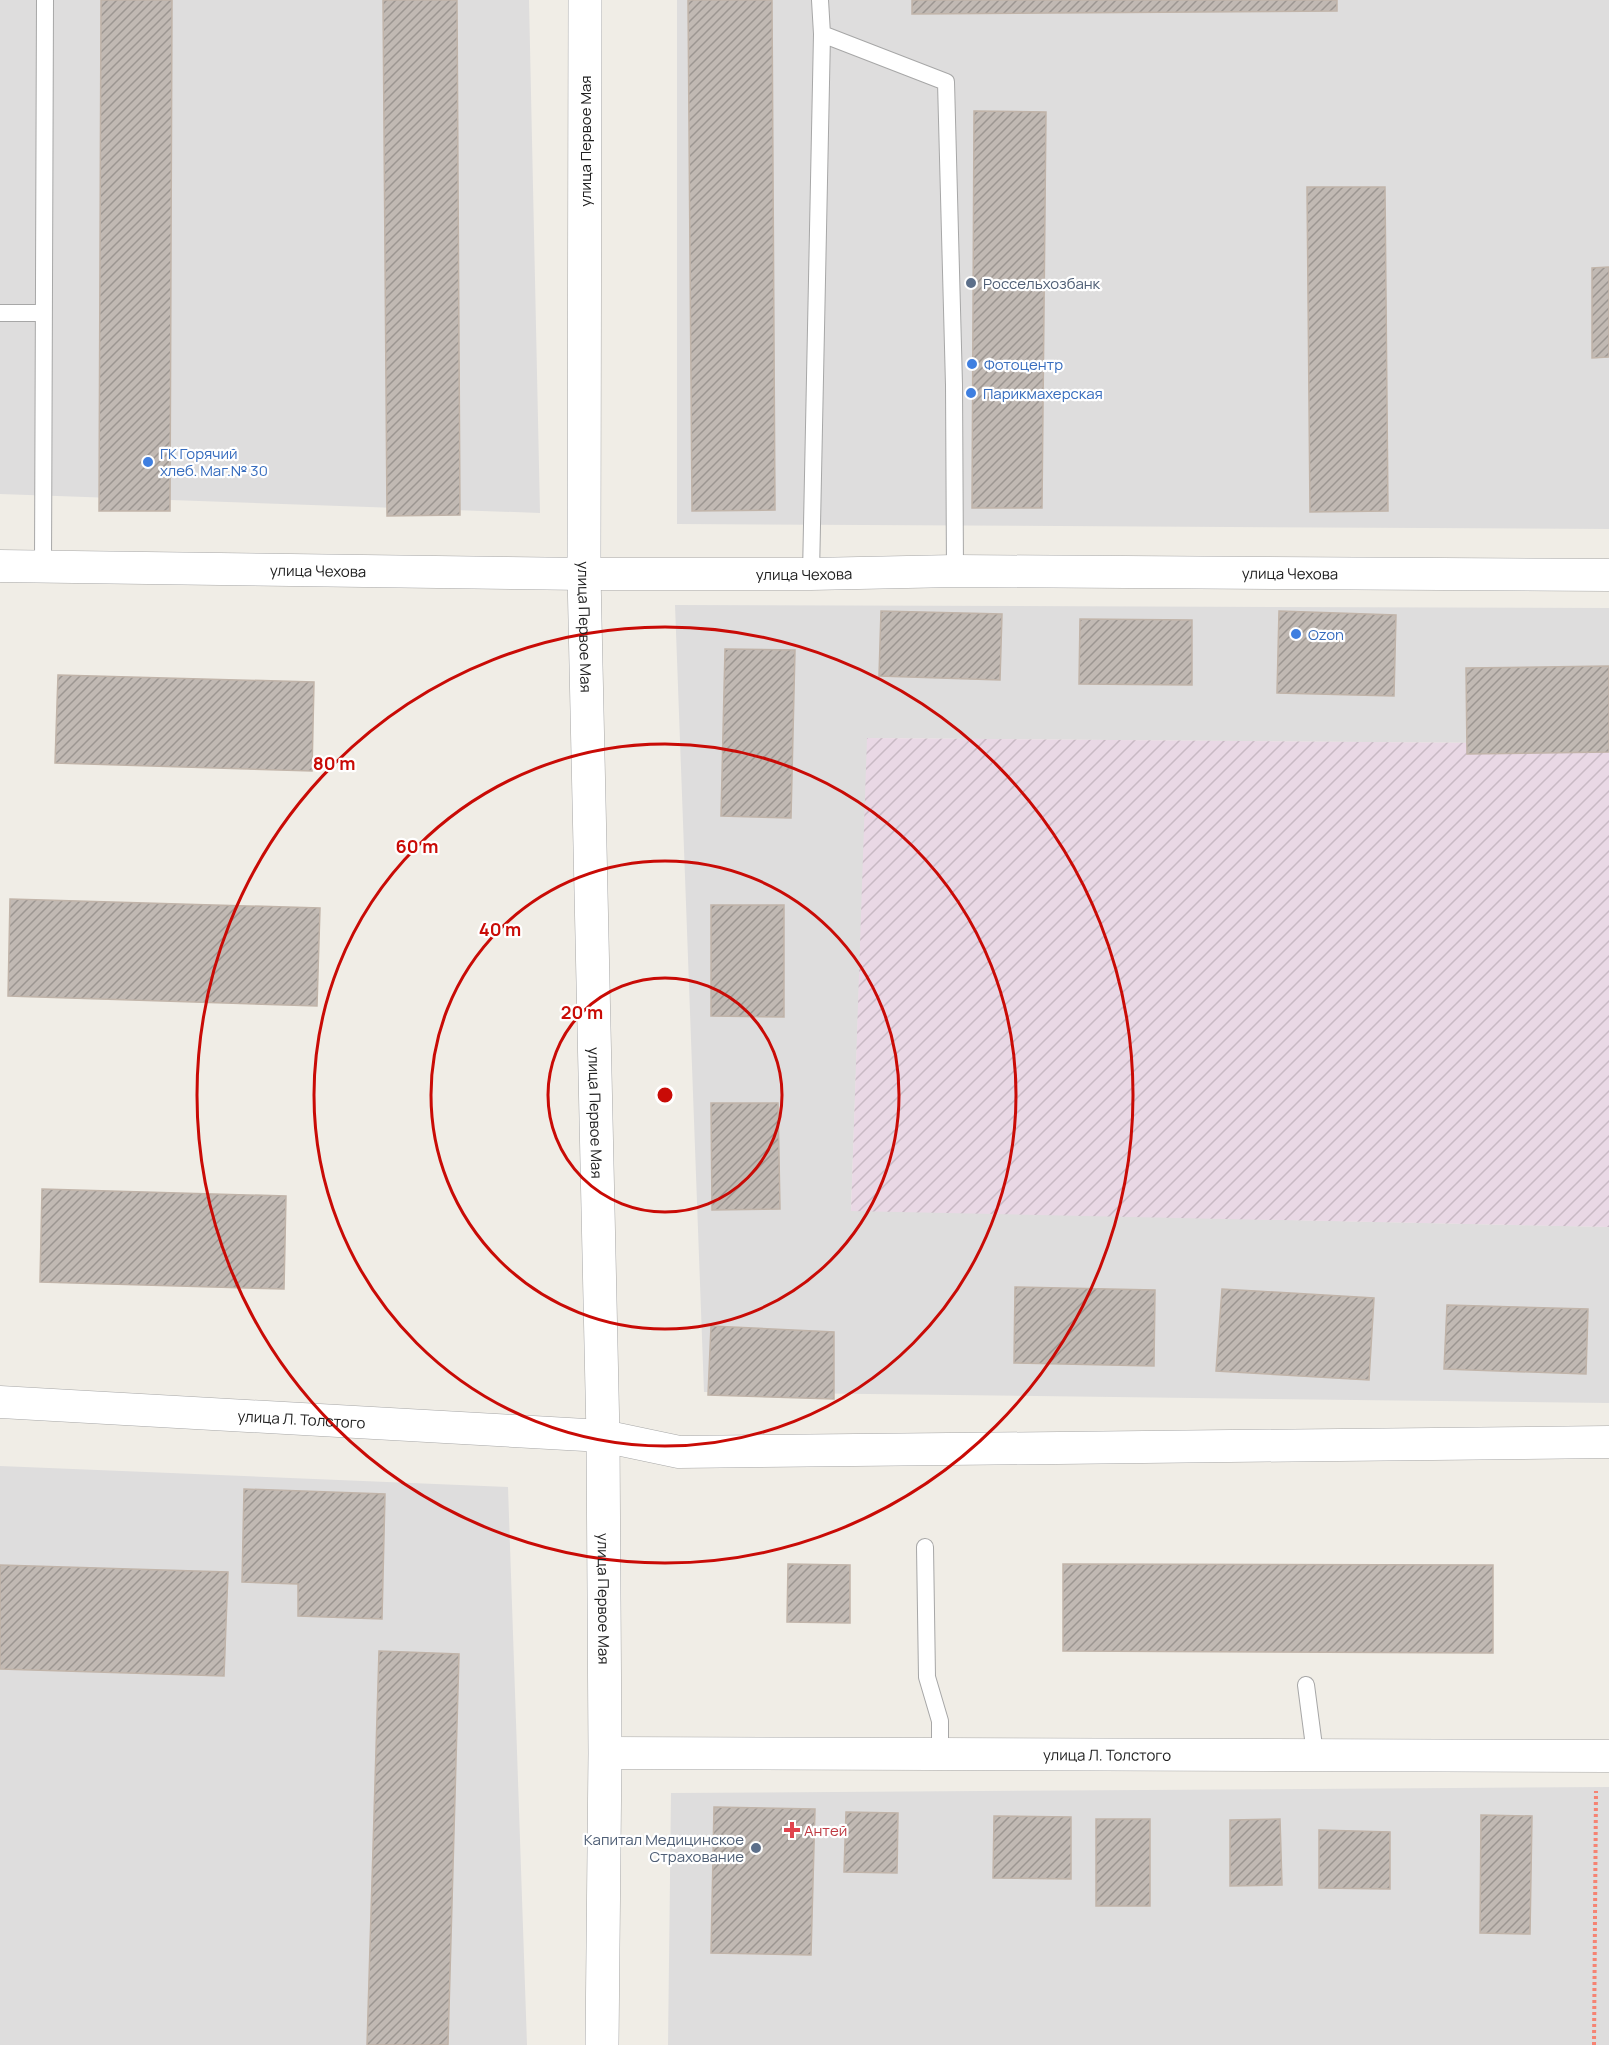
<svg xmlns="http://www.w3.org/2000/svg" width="1609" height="2045" font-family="Manrope,sans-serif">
  <defs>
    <pattern id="industrial-furrows" width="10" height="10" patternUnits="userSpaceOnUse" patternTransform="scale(1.5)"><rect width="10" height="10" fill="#e9d8e5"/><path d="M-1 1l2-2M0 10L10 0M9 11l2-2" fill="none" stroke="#c8b9c4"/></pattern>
    <pattern id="building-hatch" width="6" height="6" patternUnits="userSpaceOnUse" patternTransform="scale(1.5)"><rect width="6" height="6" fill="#c1b9b3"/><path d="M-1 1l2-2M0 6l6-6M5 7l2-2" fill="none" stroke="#9c9691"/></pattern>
  </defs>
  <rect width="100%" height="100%" fill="#f0ede6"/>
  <path fill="#dedddd" d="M0,0H529L540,513L0,494Z
    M677,0H1609V529L677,524Z
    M675,605L1609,608V744L868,738L851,1210L1609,1227V1403L704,1392Z
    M0,1466L508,1487L527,2045H0Z
    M1609,1787V2045H668L671,1793Z"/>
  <path fill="url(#industrial-furrows)" d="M867,738L1609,744V1227L851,1211Z"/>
  <path fill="url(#building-hatch)" stroke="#c1b4a9" stroke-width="1.5" d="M101,0H172L170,511H99Z
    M383,0H457L460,515L387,516Z
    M688,0H772L775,510L692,511Z
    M912,0H1337V11L912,14Z
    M974,111L1046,112L1042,508H972Z
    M1307,187H1385L1388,511L1310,512Z
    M1609,267V357L1592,358V268Z
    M881,611L1002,614L1000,680L879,676Z
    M1279,611L1396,615L1394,696L1277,693Z
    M1080,619L1192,620V685L1079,684Z
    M725,649L795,650L791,818L721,816Z
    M1609,666V752L1467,754L1466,668Z
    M58,675L314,682L312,771L55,763Z
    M10,899L320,908L317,1006L8,996Z
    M711,905H784V1017L711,1016Z
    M711,1103H778L780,1209L712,1210Z
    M42,1189L286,1196L284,1289L40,1282Z
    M1015,1287L1155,1290L1154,1366L1014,1363Z
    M1222,1289L1374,1298L1369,1380L1216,1371Z
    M1447,1305L1588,1309L1586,1374L1444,1369Z
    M711,1326L834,1332V1399L708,1395Z
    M244,1489L385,1494L382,1619L298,1616V1584L242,1582Z
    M788,1564L850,1565V1623L787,1622Z
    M1063,1564L1493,1565V1653L1063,1651Z
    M0,1565L228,1572L224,1676L0,1669Z
    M379,1651L459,1654L448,2045H367Z
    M714,1807L815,1809L811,1955L711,1953Z
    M846,1812L898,1813L897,1873L844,1872Z
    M1481,1815L1532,1816L1530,1934L1480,1933Z
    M994,1816L1071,1817V1879L993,1878Z
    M1096,1819H1150V1906H1096Z
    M1280,1819L1282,1885L1230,1886V1820Z
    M1319,1830L1390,1832V1889L1319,1888Z"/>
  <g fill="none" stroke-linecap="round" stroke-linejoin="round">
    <defs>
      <path id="service" d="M820,0L822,34L946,82L954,385L955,571
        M0,313H43
        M43,567L45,0
        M811,574L822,34
        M925,1547L927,1677L940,1721V1754
        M1306,1685L1315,1754"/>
      <g id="minor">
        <path id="s1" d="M0,566L584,574H811L955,571L1609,575"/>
        <path id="s2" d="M0,1402L603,1436L679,1452L1609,1442"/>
        <path id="s3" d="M605,1753L1609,1756"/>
      </g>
      <g id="tertiary">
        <path id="s4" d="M585,0L584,574L603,1436L605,1753L602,2045"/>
      </g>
    </defs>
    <use href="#service" stroke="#a7a7a7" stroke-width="18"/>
    <use href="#minor" stroke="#a7a7a7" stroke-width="33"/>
    <use href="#tertiary" stroke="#a7a7a7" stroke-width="34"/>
    <path stroke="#f68372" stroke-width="4" stroke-dasharray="3 3" stroke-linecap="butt" d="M1594,2045L1596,1791"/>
    <use href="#service" stroke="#fff" stroke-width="16"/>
    <use href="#minor" stroke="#fff" stroke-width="32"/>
    <use href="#tertiary" stroke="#fff" stroke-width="33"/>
  </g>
  <g fill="none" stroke="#c90b06" stroke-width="3">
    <circle cx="665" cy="1095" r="117"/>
    <circle cx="665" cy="1095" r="234"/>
    <circle cx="665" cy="1095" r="351"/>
    <circle cx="665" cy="1095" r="468"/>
  </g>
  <g fill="#5c6f8a" stroke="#fff" stroke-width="2">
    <circle cx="971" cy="283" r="6"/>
    <circle cx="756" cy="1848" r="6"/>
  </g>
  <g fill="#3f7fe0" stroke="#fff" stroke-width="2">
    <circle cx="972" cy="364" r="6"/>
    <circle cx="971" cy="393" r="6"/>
    <circle cx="148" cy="462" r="6"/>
    <circle cx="1296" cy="634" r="6"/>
  </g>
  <path fill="#e0444e" stroke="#fff" stroke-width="2" d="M789 1821h6v6h6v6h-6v6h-6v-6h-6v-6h6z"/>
  <g text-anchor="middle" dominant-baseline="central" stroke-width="4.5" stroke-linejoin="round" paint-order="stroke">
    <g font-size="15" fill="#202020" stroke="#fff">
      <text transform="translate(585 141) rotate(-90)">улица Первое Мая</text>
      <text stroke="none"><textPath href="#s1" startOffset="318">улица Чехова</textPath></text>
      <text stroke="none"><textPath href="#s1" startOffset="804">улица Чехова</textPath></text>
      <text stroke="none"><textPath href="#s1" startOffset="1290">улица Чехова</textPath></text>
      <text stroke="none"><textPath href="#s4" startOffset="627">улица Первое Мая</textPath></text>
      <text stroke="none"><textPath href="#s4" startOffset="1113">улица Первое Мая</textPath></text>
      <text stroke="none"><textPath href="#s2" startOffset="302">улица Л. Толстого</textPath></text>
      <text stroke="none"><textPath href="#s4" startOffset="1599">улица Первое Мая</textPath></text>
      <text stroke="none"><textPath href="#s3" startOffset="502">улица Л. Толстого</textPath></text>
    </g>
    <g font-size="15" fill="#4e5e75" stroke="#fff" text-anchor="start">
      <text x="983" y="283">Россельхозбанк</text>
      <text x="744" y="1839" text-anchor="end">Капитал Медицинское<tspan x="744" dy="17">Страхование</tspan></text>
    </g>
    <g font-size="15" fill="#366cbe" stroke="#fff" text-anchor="start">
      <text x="984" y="364">Фотоцентр</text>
      <text x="983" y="393">Парикмахерская</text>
      <text x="160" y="453">ГК Горячий<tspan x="160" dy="17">хлеб. Маг.№ 30</tspan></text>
      <text x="1308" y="634">Ozon</text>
    </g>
    <g font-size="15" fill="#be3a42" stroke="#fff" text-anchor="start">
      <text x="804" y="1830">Антей</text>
    </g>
  </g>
  <circle cx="665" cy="1095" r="9" fill="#c90b06" stroke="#fff" stroke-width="3"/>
  <g font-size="18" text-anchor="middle" font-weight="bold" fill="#c90b06" stroke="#fff" stroke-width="4.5" stroke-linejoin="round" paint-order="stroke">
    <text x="334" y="770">80 m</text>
    <text x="417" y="853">60 m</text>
    <text x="500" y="936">40 m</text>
    <text x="582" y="1019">20 m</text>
  </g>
</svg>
